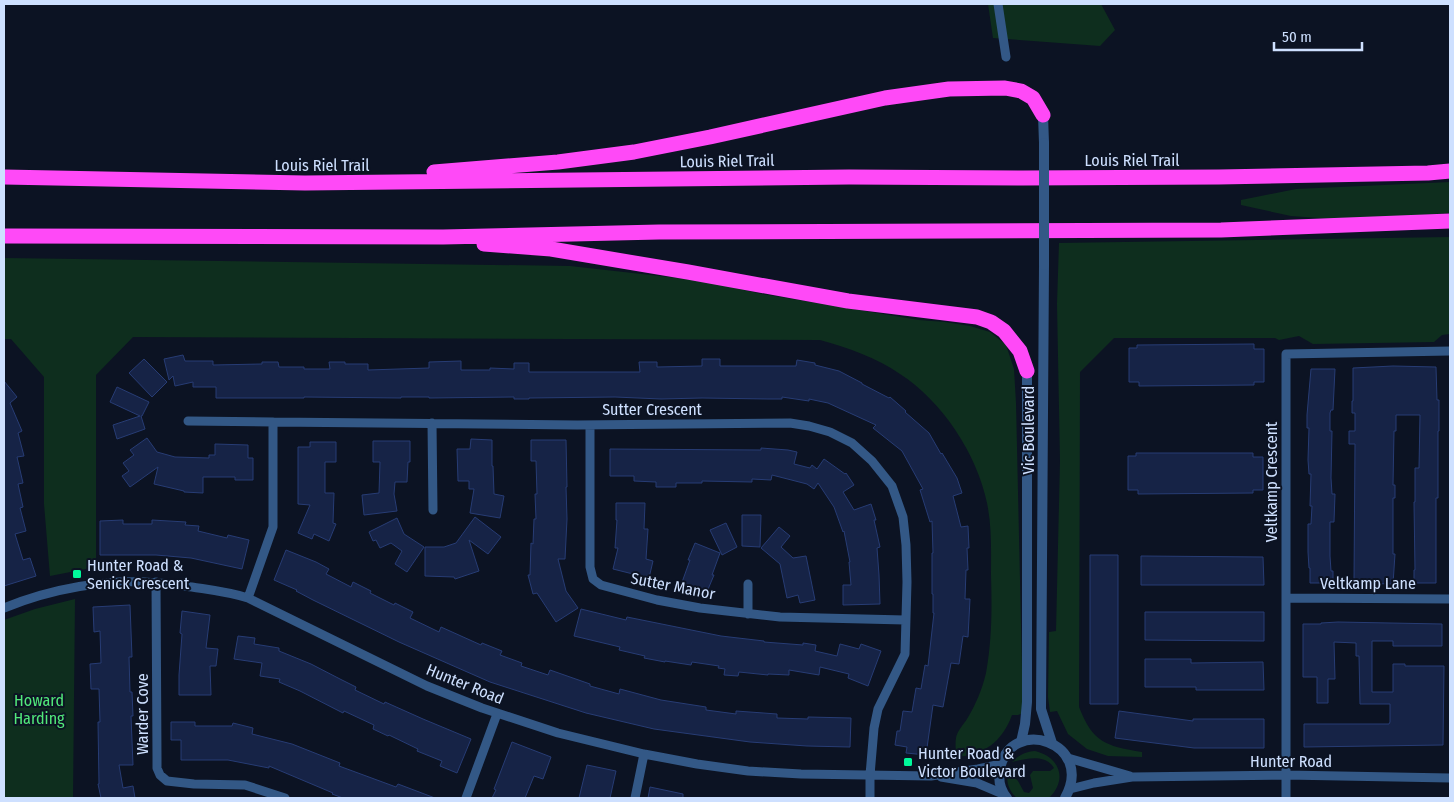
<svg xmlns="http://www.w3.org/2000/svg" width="1454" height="802" font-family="'Fira Sans Condensed',sans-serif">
  <rect width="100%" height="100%" fill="#0c1323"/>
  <path fill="#0e2e1e" d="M988,4H1101L1115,30L1100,46L993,38Z
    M1450,182V213L1346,220L1291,216L1241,205V200L1296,189Z
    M1450,237V334L1442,335L1434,342L1313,344L1299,336L1279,340L1275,338H1114L1080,372L1079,707C1093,743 1106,746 1142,752V757L1108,756L1087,749L1068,734L1057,711L1050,712L1048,697L1049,632L1056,631L1060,461L1057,304L1059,243Z
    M4,258L570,266L704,281L762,294L817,303L919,320L945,322L970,326L990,332L1006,345L1014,369L1016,403L1023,713L1018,715H1012C1002,742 984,755 956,757C956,751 955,744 956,738C957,731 964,724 967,719C976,704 982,690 986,673C992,640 992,608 991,575C991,551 992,527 987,503C977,454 942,401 900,374C876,357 848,348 820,340L133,337L96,375V567L50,576L44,504V377L11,339H4Z
    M75,599L73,798H4V620L35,609Z
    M1035,751C1060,757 1068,780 1049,798H1017C1008,790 1006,782 1008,770L1018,781L1024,792L1029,793L1033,788L1030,775L1033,771H1050L1054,768C1045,753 1025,759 1012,762C1019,755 1025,752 1035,751Z"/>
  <path fill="#162346" stroke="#273c74" d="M1254,344V349H1264V382H1254V385L1139,386V382H1129V348H1137V345Z
    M183,355L185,361H213V365L262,364V362H278L279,367H304V369H330L329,362H345V364H368V370L429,368V362L461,361V370H490V368L514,369V363H529V372H640L639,362H657V367L702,366V359H720V366H796L797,360L815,363V365L839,371L862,383V384L889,398L890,397L906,411L905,412L929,433L941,454L942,453L957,478L962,493L953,496L961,527L968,526L969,548H967L968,570H966L965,599H970L968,637L963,636L959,664L951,663L943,707L933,705L926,755L906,753L907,747L895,745L897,731H900L903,711L912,712L916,688L921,689L925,665L928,666L934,613H933V594H932V553H933L932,521L930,522L920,490L923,489L902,451L873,428L876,425L828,403L809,399V401L782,397V399H768L702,398L661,399L615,397L529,398V399H514V397L429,398V397H401V398L304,397V398H216V387H193V382L175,386L173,376L169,380L164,359Z
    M144,359L167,382L152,397L129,373Z
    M1393,366L1436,367L1437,400H1439V431H1438V498H1436V583H1414V570H1415L1414,502H1415V468H1419L1420,415H1396V431H1394L1393,485H1395V498H1393V554H1395L1393,584L1354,583L1355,444H1349V431H1355V413H1352V401H1353V368Z
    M1311,369H1335L1333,410H1331L1330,413V431H1332L1331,478L1332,494H1335L1334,522H1330V556L1331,571H1333V583H1310V568H1309L1308,552V524H1311L1312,506H1310L1311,474H1309L1308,460L1309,428H1307V415Z
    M4,381L17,397L10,403L22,431L18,433L24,456L17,457L23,483L18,484L23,507L20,508L26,531L15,534L23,560L30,558L36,576L4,586Z
    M117,387L149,402L142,416H141L145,429L117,439L113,425L140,416L110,402Z
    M147,438L157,452L175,457L209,458V455H215V444L248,445V458H253V480H235V477H203V493L184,492V491L154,484L158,467L130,487L122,476L129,471L123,463L134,455L130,450Z
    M471,439L492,440V466H493L494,494L504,496L500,518L470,513L474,489H469V481H458L457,449H470Z
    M531,440H566L567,487H566L567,519L565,559H558L566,591L578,608L556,622L537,593L533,594L528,575H530L531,543L533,544L534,519H536L535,494H537L536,461H531Z
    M373,441H410V462H408L407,482H395L394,494L397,511L364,515L362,495L379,493L380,462H373Z
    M310,442H336V462H325V493H334L333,523L336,524L329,541L314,534L312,539L298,533L310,505L298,504V447H310Z
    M761,448L788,450L797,452L794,464L810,468L812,465L817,469L824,459L845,474L846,473L854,485L843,492L854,510L871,504L876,520H874L880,547L877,548L879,575L880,604L843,605V585H851L849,562H850L844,531L843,532L834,507L818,483L814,489L807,484L772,475L771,480L752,479V482L702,481V483H676V487H656V482L634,481V476H610V449L761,450Z
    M1136,453H1253V457H1263V490H1253V493L1138,494V490H1128V456H1136Z
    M616,503H645L644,529H648L646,559L653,561L649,578L613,569L618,548H615L617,520H616Z
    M742,515H761L760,547L742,546Z
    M475,517L501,537L488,554L469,540L479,571L455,579L454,577L425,576V547H444L456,543Z
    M397,518L404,534L424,547L407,572L395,564L402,551L391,543L380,548L376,540L373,541L369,532Z
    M123,520V524H152V520L186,522L185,525L199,526L198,531L227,538L228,535L249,540L242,569L191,558L156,555H100V521Z
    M726,523L737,547L722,555L710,530Z
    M779,527L790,536L781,547L793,558L806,556L815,600L800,603L798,595L787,598L780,564L761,548Z
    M695,543L720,553L712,575H714L706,594L681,585L690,560H688Z
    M286,550L316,562L329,569L326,574L351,587L353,582L371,591L370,593L394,605L395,603L413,612L410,618L439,632L441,627L481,645L482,643L502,651L500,655L522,663L521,666L548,675L550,670L590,684V686L619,694L620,689L661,700L706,707V710L736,714V711L777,714V718L808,719V717L851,718L850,747L807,746L750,742L654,729L586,713L490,682L399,642L313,600L296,591L297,590L274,580Z
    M1090,555H1118V704H1090Z
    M1141,556L1263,557L1264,585H1141Z
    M130,605L132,657H129L130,692H132L133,716H131L133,765H119L123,788L133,786L135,798H101L98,784H99L98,722H100L99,689H91L90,664L101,663L100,631L94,632L93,607Z
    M581,609L626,620L627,617L721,636L764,641V642L803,645V643L816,645L815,651L837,656L840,644L859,649L861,644L881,651L868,686L848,678L849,674L820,667L819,675L789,670V675L768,674V675L739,672L738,676L724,675L725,669L718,668L719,666L692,662L691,665L665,661V662L644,658L645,656L619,650L620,647L574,636Z
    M182,611L210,615L206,648L218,649L216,666H210L211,695H179V675L182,634L180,633Z
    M1145,612H1264V641L1145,640Z
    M1338,622L1442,624V646H1393V641H1372V692H1393V664H1405V666H1444L1443,745L1304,747V724H1389L1390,722V704H1360L1359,656H1356V643L1334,642L1335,679H1328V703H1317V677H1303V624H1321V623Z
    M238,636L255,638L254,644L279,648V651L311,664L340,679L356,687L355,690L384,704L385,702L423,719L471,739L457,773L440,766L442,761L417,751L418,749L389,735L388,736L373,729L374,725L344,711L343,713L300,691L279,682L280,679L260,676L262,663L234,659Z
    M1145,659H1191V663L1263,662L1264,690H1196V687H1145Z
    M1119,711L1193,721V719H1264V748H1194L1115,738Z
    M171,722H195V726H232L233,723L253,728L252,734L292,744L340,763L339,766L396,787L398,784L435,798H343L332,794L333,793L269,766V768L228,760H181V740H171Z
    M512,742L551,757L543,779L534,776L525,798H492L496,790L494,789Z
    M587,765L616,771L610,798H579Z
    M650,787L683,794V798H648Z"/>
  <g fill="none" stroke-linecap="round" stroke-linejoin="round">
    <path stroke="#335886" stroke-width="9" d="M998,4L1006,57
      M188,421L273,422
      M432,423L433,510
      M590,425V567L593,579L601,585L657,600L700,608L780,617L905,620
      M156,582L157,758V768L160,775L167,781L194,784L245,785L285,798
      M748,584V614
      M248,598L273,527V422L577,425L790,423L809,426L830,432L852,443L872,461L892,486L903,517L906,545L907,582L905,654L878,709L874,728L870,775V798
      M1286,598L1450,599
      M4,608C50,589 108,578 157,583C169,583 180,586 192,587C211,590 229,592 248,598L427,686L482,708L558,733L644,754L697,764L748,771L801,774L931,776L978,769L1001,764
      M1068,758L1130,776
      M941,777L977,783L1003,794
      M1070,789L1094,783L1132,777L1286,775L1450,778
      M466,798L497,714
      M635,798L644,754
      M1286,798V354L1450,351"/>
    <path stroke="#335886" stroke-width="10" d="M1043,115L1044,143
      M1044,265L1041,709L1052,743
      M1021,742L1025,724L1027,702V371
      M1007,798C1000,790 998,780 1000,769C1010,715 1096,742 1065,798"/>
    <path stroke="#ff49f7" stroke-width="15" d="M434,172L558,162L634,152L710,137L885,98L949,89L1005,88L1021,91L1033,98L1043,115
      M4,177L305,183L849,177L1023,178L1219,177L1428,173L1450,171
      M4,236L443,237L659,232L1221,230L1450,221
      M484,244L551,249L688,272L848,301L977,317L991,322L1004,331L1020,351L1027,371"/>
    <path stroke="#335886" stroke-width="10" d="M1044,143V265"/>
  </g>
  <g fill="#00f99b" stroke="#0c1323" stroke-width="2">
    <rect x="72" y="569" width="10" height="10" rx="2.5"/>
    <rect x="903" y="757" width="10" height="10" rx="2.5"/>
  </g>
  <g text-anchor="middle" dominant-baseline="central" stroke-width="4" stroke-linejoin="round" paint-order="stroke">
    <g font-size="16" fill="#cee0ff" stroke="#0c1323">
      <text x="1132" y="160">Louis Riel Trail</text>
      <text transform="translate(727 161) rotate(-1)">Louis Riel Trail</text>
      <text x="322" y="165">Louis Riel Trail</text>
      <text x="652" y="409">Sutter Crescent</text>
      <text transform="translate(1028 430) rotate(-90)">Vic Boulevard</text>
      <text transform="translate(1271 482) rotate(-90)">Veltkamp Crescent</text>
      <text x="1368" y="583">Veltkamp Lane</text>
      <text transform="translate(673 586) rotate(11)">Sutter Manor</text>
      <text transform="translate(465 684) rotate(22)">Hunter Road</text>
      <text transform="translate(142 714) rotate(-90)">Warder Cove</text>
      <text x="1291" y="761">Hunter Road</text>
    </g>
    <g font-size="16" fill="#cee0ff" stroke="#0c1323" text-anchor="start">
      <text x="87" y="565">Hunter Road &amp;<tspan x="87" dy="18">Senick Crescent</tspan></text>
      <text x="918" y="753">Hunter Road &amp;<tspan x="918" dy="18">Victor Boulevard</tspan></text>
    </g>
    <g font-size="16" fill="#51e97a" stroke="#0c1323">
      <text x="39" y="700">Howard<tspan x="39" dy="18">Harding</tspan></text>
    </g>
  </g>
  <rect width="1454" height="802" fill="none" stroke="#cee0ff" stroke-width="10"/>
  <path d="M1274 42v8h88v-8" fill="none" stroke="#cee0ff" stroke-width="2.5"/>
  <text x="1282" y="42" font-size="15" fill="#cee0ff" stroke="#0c1323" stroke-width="4" paint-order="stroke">50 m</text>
</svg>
